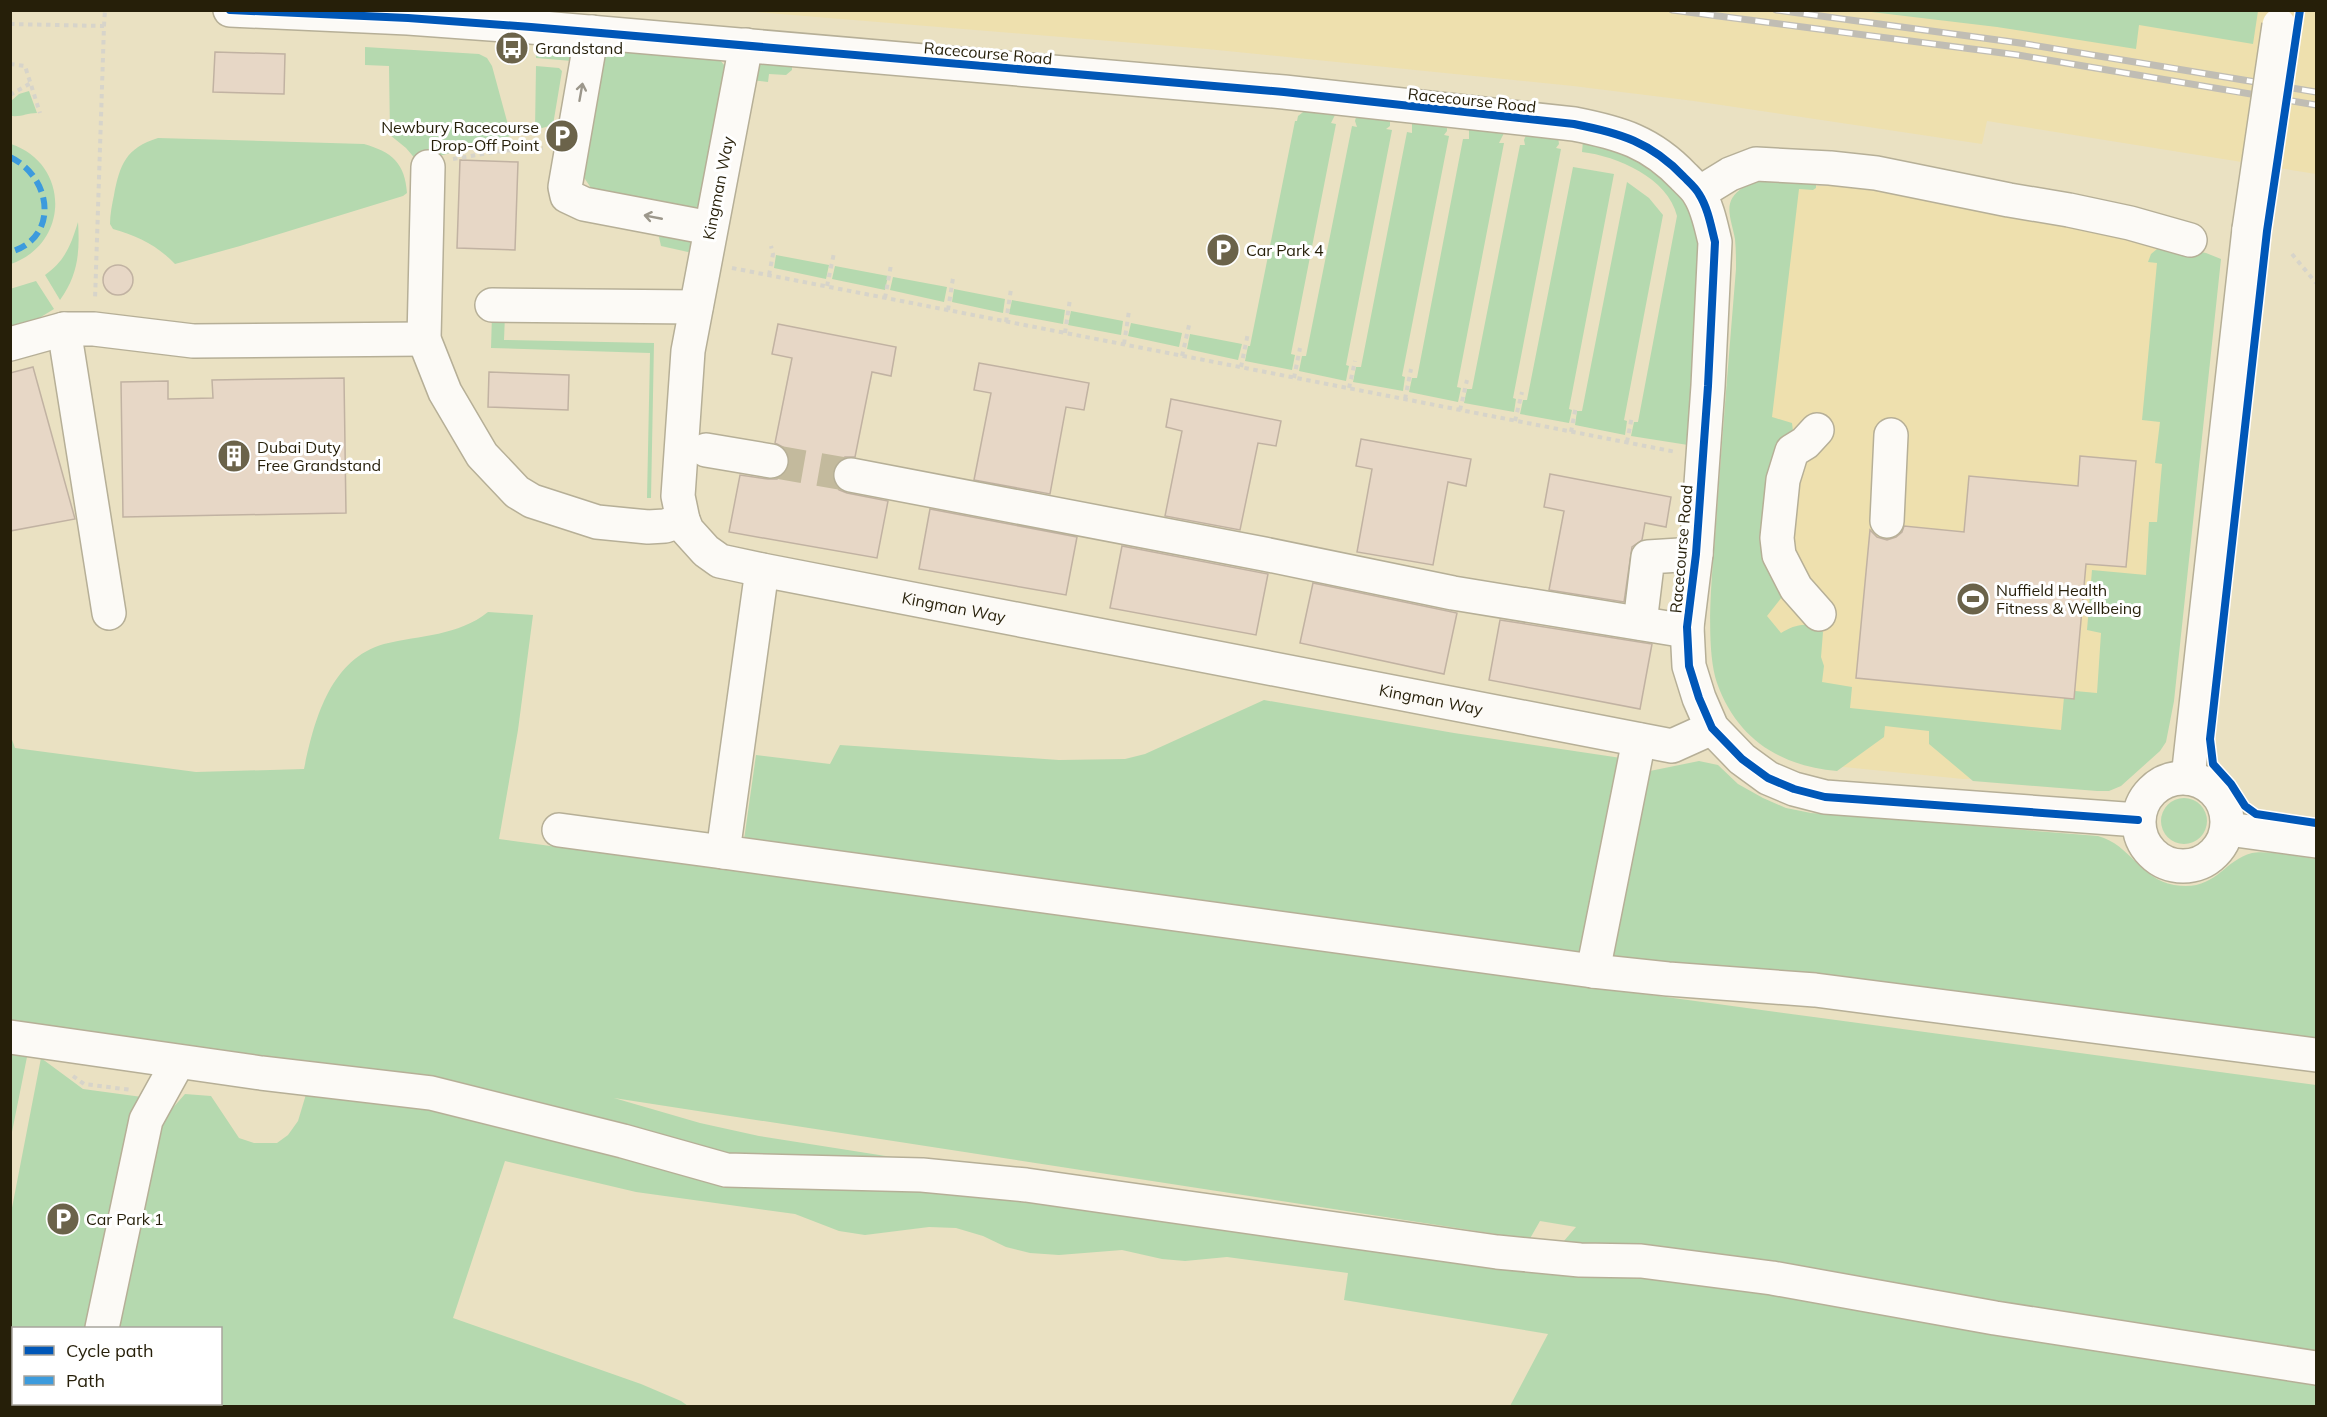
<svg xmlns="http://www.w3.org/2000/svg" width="2327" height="1417" font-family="Mulish,sans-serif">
  <rect width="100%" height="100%" fill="#eae1c2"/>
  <path fill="#eee0ae" d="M744,11H2316V174L1987,121L1982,144L1694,101L1573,86L1207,49Z
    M1760,186H1899L2206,253L2169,588L2105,775L1963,779L1794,762L1713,564L1740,231Z"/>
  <path fill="#b5d9af" d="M1863,11L2258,10V11L2253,44L2139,25L2136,49L1997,27Z
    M537,41L565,42L576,48L572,61L536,58Z
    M365,47L479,54L487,58L492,66L511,136L418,162L406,148L390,135L389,66L365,65Z
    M601,49L719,59L725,66L727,74L702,202L697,208L689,213L593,191L583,176Z
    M761,61L792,63V70L786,75L769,74L768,82L751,80L752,73Z
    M536,66L559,68L562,71L553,125L535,130Z
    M29,91L37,113C26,113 23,117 11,116V101L19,94Z
    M1307,109L1334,111L1335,115L1331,123L1336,124L1291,354L1295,355L1292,370L1245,361L1248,346H1250L1295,121H1297L1298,116Z
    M1357,114L1390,119V126L1386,129L1392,130L1346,365L1349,366L1346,381L1299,371L1302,356H1306L1352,126L1357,127L1355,121Z
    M1412,121L1447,125V131L1444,135L1449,136L1402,376L1405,377L1403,391L1353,382L1356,367H1361L1407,132L1412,133Z
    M1469,128L1504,133L1499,143H1504L1457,387L1461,388L1458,402L1409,392L1412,378H1417L1463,139H1469Z
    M1527,133L1558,137L1559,144L1556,148L1561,149L1513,398L1516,399L1514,412L1464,403L1467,389H1472L1520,145H1525L1524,140Z
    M158,138L364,144C392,152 405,163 407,193L403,196L240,246L175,264C157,245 137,236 113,229L110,224C110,214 112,205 114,195C120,164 126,148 158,138Z
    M1583,141L1614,143L1674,181L1702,233L1688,445L1631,436L1634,422H1638L1677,216C1668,178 1617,156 1582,152Z
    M11,144C70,164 70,243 11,264Z
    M1573,167L1614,174L1569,409L1572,410L1569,423L1520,414L1523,400H1527Z
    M1741,180L1816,184V188L1813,190L1799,189L1772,417L1792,423L1793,431L1790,438L1782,597L1767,616L1781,633C1795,625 1808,620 1823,632L1821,657L1824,666L1822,682L1852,687L1850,708L2061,730L2064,697L2075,691L2097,693L2101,633L2087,630L2092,570L2146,575L2149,522H2157L2162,464L2155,463L2160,422L2142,420L2157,263L2148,262L2151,254L2163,244L2206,253L2221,259L2174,701L2166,742L2160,751L2121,786L2109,791H2097L1973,781L1929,744V731L1885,726L1884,737L1837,771C1780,766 1737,739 1717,683C1704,644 1713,566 1716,524C1722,439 1729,354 1736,269C1736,259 1736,249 1735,239C1731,217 1721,201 1744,187Z
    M1627,182L1649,198L1663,215L1624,420L1627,421L1625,435L1575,425L1577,411H1582Z
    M78,222C80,252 78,275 60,300L45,275C65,261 71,245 78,222Z
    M667,229L694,234L693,249L688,252L661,246L659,237Z
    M776,255L829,265L826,279L774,268Z
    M835,266L888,276L885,290L832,279Z
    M893,277L947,287L944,302L890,290Z
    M36,281L54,309L36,320L11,328L10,289Z
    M954,289L1005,299L1003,313L952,302Z
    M1012,300L1065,310L1063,324L1009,314Z
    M1071,311L1123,321L1121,335L1068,325Z
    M492,315H505L504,340L654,343L651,498H647L650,353L491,348Z
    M1131,323L1182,333L1179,347L1128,336Z
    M1190,334L1242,344L1238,360L1187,349Z
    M488,612L533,615L518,730L499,839L2316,1085V1360L1557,1249L1576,1227L1540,1221L1528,1242L1502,1235L614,1098L700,1123L759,1136L968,1169L736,1158L11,1032L10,734L15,748L196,772L304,769C314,721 330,659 384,644C421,635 458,636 488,612Z
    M1264,700L1454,733L1621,758L1588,949L1574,960L744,840L756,755L830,764L840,745L1059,760L1125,759L1145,754Z
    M1699,761L1718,765L1738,784L1763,798L1786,808L1811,813L2098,836C2131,845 2140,879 2174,885C2216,892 2222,861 2252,853C2266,850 2301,857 2316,859V1051L1610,960L1645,772Z
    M2161 821a23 23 0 1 1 46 0a23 23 0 1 1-46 0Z
    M11,1054L27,1057L11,1137L10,1054Z
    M41,1058L83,1089L142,1097L94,1328H14L13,1363L11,1362V1213Z
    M307,1091L427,1102L662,1162L926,1182L1669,1272L2316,1374V1406H1510L1548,1334L1344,1300L1348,1273L1227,1257L1185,1261L1162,1259L1122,1250L1059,1255L1030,1253L1006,1247L983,1236L956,1228L929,1227L865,1235L839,1231L795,1214L636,1192L505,1161L453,1318L641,1384L681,1401L688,1406H95L96,1404H220V1328H112L156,1127L185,1094L211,1096L239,1138L254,1143H277L288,1135L298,1121Z"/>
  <path fill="#e7d7c6" stroke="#c1b2a2" stroke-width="1.5" d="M215,52L285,54L284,94L213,92Z
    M460,160L518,162L515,250L457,248Z
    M103 280a15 15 0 1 1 30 0a15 15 0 1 1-30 0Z
    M778,324L896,347L891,376L872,372L855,457H845L837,462L833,472L834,482L839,490L847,493L888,501L877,558L729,532L740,475L768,479H777L785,473L789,465L788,454L783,447L775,443L792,358L772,354Z
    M979,363L1089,383L1084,410L1066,407L1050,494L974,480L991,393L974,390Z
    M33,367L75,519L10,531V373Z
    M489,372L569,375L568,410L488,407Z
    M344,378L346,513L123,517L121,382L168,381V399L213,398L212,380Z
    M1171,399L1281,421L1276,446L1258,443L1240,530L1165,516L1182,431L1166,427Z
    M1361,439L1471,459L1466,486L1448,482L1433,565L1357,552L1372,469L1356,466Z
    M2080,456L2136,461L2126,567L2086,564L2074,699L1856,678L1870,530L1877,537L1887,540L1896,537L1902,532L1904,526L1964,532L1969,476L2078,486Z
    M1550,474L1671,497L1666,527L1645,523L1642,540L1632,547L1624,602L1549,590L1564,511L1544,507Z
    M930,509L1077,537L1066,595L919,569Z
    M1122,546L1268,574L1256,635L1110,608Z
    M1313,583L1457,613L1444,674L1300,643Z
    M1500,620L1652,644L1640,709L1489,680Z"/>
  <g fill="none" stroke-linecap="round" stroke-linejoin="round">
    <path stroke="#c3ba9d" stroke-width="33" stroke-dasharray="33 16" stroke-linecap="butt" d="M771,461L851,475"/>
    <defs>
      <g id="minor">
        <path d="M230,10L408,18L531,27L1284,92L1574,124C1620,133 1651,142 1684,177C1689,182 1696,188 1699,194C1708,208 1711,226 1715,242L1708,386L1696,554L1687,627L1689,666L1699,698L1712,728L1742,759L1768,778L1794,789L1825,797L2138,820"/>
        <path d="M592,32L565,187L567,196L584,204L710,228"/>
        <path id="s1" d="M746,45L688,351L678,496L683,520L687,530L706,551L720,561L762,570L1672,746L1712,728"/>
        <path d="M428,167L424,339L445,392L482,455L517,492L532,501L597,522L648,527L665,526L683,520"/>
        <path d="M1699,193L1730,174L1756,164L1830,168L1876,173L2009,200L2069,210L2130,223L2190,240"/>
        <path d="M492,305L696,307"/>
        <path d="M64,329L109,613"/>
        <path d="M10,344L64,329H94L193,341L424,339"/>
        <path d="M1817,430L1805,443L1792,451L1783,480L1777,538L1779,555L1796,588L1819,614"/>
        <path d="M706,450L771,461"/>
        <path d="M851,475L1264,554L1453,593L1674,629L1687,627"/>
        <path d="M1887,521L1891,435"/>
        <path d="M762,570L723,852L1593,971L1668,979L1815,990L2316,1055"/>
        <path d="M1640,623L1648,557L1696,554"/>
        <circle cx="2183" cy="822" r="44"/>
        <path d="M2188,778L2249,229"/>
        <path d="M2228,829L2316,841"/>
        <path d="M559,830L723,852"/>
        <path d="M1593,971L1639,740"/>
        <path d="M10,1037L261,1073L431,1093L623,1141L726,1170L922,1175L1026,1185L1497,1252L1580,1260L1641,1261L1772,1278L1995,1318L2316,1368"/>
        <path d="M102,1328L146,1120L178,1062"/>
        <path d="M10,1374L14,1375"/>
        <path d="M87,1406L88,1404"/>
      </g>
    </defs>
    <use href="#minor" stroke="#b6af97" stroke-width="36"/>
    <path stroke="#d7d4ca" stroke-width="4" stroke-dasharray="4.5 4.5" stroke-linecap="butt" d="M10,24L104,26L95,300
      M104,26L105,10
      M10,64L25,66L40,113
      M10,95L31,83
      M453,159L500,151L543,148
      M2292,254L2316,283
      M732,268L1676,452
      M769,275L773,254L771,246
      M827,286L834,253
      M885,298L891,265
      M948,310L953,278
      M1006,322L1011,289
      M1065,333L1070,299
      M1124,344L1129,311
      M1182,356L1190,321
      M1241,367L1248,333
      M1294,378L1300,348
      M1349,388L1355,361
      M1405,399L1411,369
      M1460,410L1467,380
      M1515,421L1522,392
      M1571,432L1576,406
      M1627,442L1632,416
      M2219,771L2231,784L2243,803
      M73,1076L84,1084L132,1090"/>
    <use href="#minor" stroke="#fcfaf6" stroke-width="33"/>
    <defs>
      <path id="rail" d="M1672,10L2018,55L2316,105
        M1776,10L2020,43L2316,92"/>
    </defs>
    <use href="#rail" stroke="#c0bdb4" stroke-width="7"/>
    <use href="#rail" stroke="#fff" stroke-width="4.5" stroke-dasharray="14" stroke-linecap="butt"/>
    <defs>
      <path id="minor-bridge" d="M2249,229L2279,25"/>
    </defs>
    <use href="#minor-bridge" stroke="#b6af97" stroke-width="36" stroke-linecap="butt"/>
    <use href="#minor-bridge" stroke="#fcfaf6" stroke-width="33"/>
    <path stroke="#3c9bdd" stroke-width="6" stroke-dasharray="12 6" stroke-linecap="butt" d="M10,157C52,177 60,238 10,252"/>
    <defs>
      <path id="cycleway" d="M230,10L408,18L531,27L1284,92L1574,124C1620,133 1651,142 1684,177C1689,182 1696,188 1699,194C1708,208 1711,226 1715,242L1708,386L1696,554L1687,627L1689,666L1699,698L1712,728L1742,759L1768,778L1794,789L1825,797L2138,820
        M2300,10L2267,231L2210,739L2213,764L2231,784L2245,806L2256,814L2316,823"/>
    </defs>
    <use href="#cycleway" stroke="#fff" stroke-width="11"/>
    <use href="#cycleway" stroke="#0057b8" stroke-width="8"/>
  </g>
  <defs><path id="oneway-shaft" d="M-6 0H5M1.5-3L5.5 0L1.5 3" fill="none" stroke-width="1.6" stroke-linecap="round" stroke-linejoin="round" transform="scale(1.5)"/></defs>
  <g stroke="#9c978b">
    <use href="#oneway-shaft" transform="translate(581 92) rotate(-80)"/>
    <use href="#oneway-shaft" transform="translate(653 217) rotate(-169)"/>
  </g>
  <defs>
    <symbol id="bus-disc" viewBox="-11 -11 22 22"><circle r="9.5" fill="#6b634a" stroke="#fff"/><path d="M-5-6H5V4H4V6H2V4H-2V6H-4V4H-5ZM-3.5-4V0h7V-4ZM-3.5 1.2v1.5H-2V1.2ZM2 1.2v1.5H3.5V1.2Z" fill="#fff"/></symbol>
    <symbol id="parking-disc" viewBox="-11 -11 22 22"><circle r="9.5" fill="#6b634a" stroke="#fff"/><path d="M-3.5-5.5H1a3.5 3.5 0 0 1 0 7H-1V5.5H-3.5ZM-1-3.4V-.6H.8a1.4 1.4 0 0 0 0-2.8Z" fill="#fff"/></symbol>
    <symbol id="building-disc" viewBox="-11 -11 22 22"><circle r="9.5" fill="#6b634a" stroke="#fff"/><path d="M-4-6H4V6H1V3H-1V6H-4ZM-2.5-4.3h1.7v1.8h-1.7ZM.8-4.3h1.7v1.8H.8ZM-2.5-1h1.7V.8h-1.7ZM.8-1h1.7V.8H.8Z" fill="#fff"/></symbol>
    <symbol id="stadium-disc" viewBox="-11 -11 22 22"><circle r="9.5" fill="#6b634a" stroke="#fff"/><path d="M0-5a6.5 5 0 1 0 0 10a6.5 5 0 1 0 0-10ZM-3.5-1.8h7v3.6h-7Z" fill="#fff"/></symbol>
  </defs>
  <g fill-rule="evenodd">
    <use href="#bus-disc" x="493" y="29" width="38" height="38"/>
    <use href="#parking-disc" x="543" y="117" width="38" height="38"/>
    <use href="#parking-disc" x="1204" y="231" width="38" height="38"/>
    <use href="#building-disc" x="215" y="437" width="38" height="38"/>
    <use href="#stadium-disc" x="1954" y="580" width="38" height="38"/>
    <use href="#parking-disc" x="44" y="1200" width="38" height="38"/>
  </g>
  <g text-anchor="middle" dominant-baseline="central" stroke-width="6" stroke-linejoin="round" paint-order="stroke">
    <g font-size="16" fill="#261f09" stroke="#fff" text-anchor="start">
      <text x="535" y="48">Grandstand</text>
      <text x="539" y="127" text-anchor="end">Newbury Racecourse<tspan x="539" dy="18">Drop-Off Point</tspan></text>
      <text x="1246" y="250">Car Park 4</text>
      <text x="257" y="447">Dubai Duty<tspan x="257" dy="18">Free Grandstand</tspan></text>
      <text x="1996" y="590">Nuffield Health<tspan x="1996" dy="18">Fitness &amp; Wellbeing</tspan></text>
      <text x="86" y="1219">Car Park 1</text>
    </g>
    <g font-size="16" fill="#261f09" stroke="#fff">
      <text transform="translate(988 53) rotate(5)">Racecourse Road</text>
      <text transform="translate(1472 100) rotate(6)">Racecourse Road</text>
      <text transform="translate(718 188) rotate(-79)">Kingman Way</text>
      <text transform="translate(1681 549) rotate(-85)">Racecourse Road</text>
      <text stroke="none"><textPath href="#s1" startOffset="776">Kingman Way</textPath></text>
      <text stroke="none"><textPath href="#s1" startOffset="1262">Kingman Way</textPath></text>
    </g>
  </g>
  <rect width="2327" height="1417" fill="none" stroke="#261f09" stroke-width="24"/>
  <rect x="12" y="1327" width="210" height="78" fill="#ffffff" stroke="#a8a59d" stroke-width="1.5"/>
  <rect x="24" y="1346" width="30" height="9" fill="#0057b8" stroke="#a8a59d" stroke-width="1.5"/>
  <text x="66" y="1357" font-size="18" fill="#261f09">Cycle path</text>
  <rect x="24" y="1376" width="30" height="9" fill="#3c9bdd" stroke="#a8a59d" stroke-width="1.5"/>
  <text x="66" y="1387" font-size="18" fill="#261f09">Path</text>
</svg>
